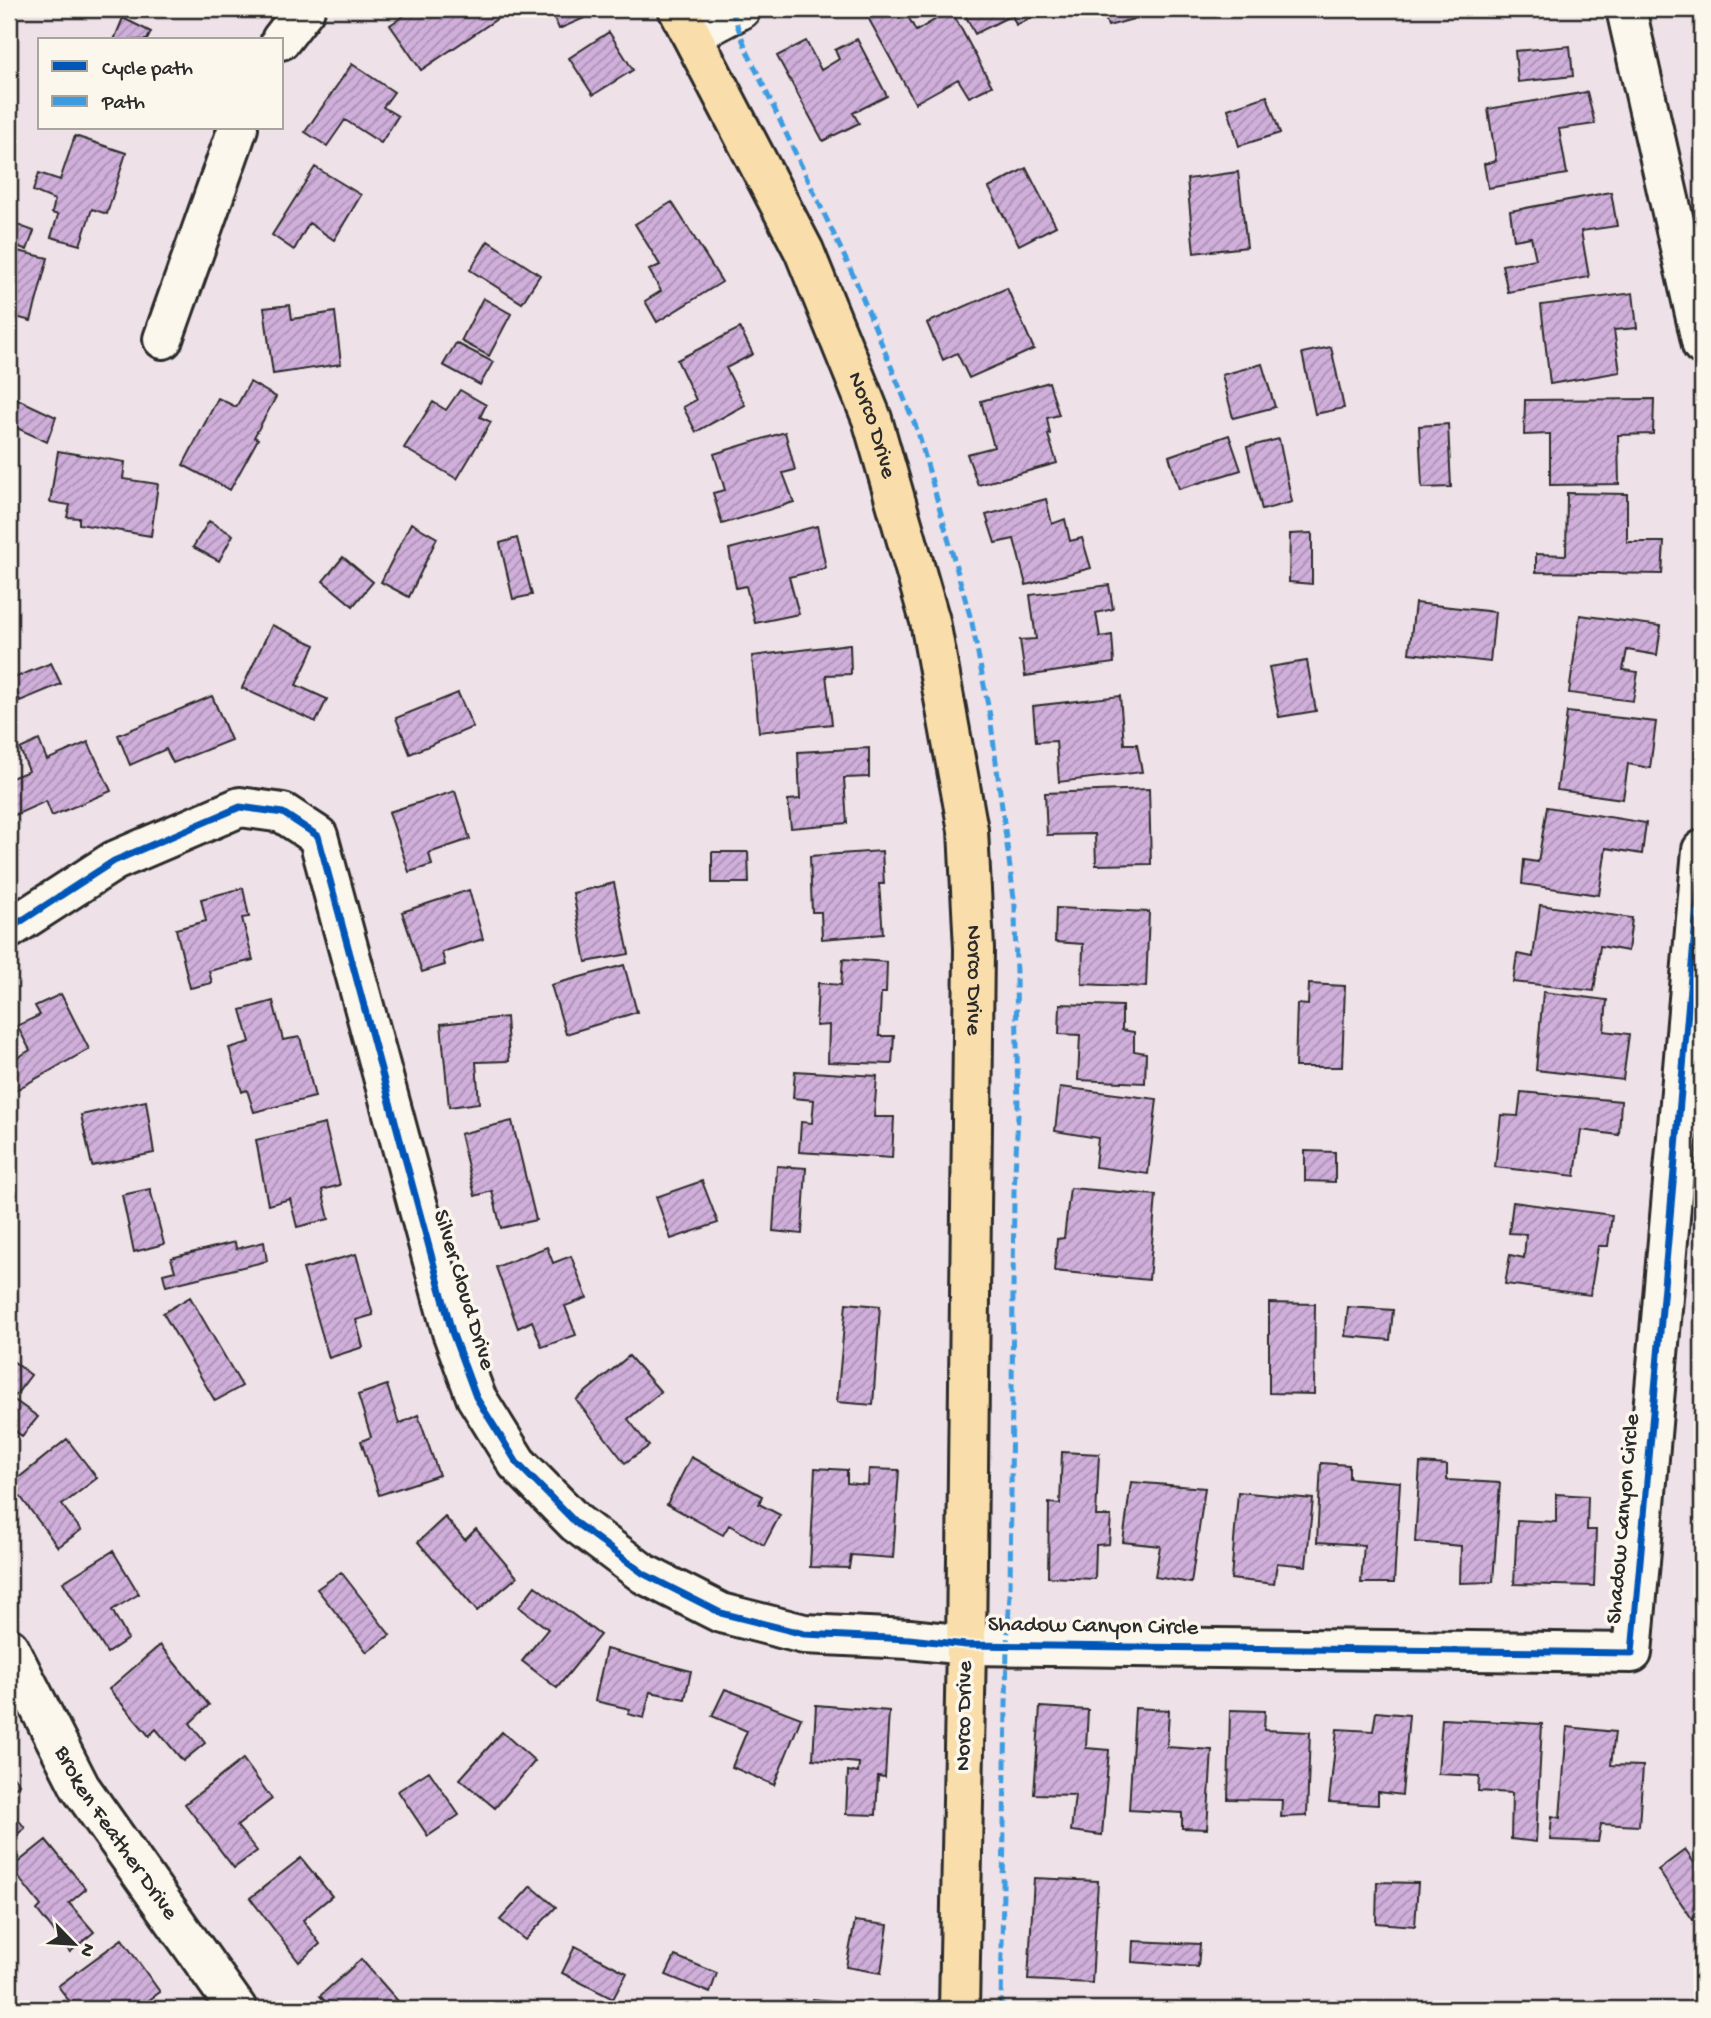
<svg xmlns="http://www.w3.org/2000/svg" width="1711" height="2018" font-family="'Gochi Hand',sans-serif">
  <defs>
    <pattern id="building-hatch" width="6" height="6" patternUnits="userSpaceOnUse" patternTransform="scale(1.75)"><rect width="6" height="6" fill="#d0afdb"/><path d="M-1 1l2-2M0 6l6-6M5 7l2-2" fill="none" stroke="#a98fb2"/></pattern>
  </defs>
  <rect width="100%" height="100%" fill="#eee1e7"/>
  <filter id="ink" filterUnits="userSpaceOnUse"><feTurbulence type="fractalNoise" baseFrequency=".0143" numOctaves="2"/><feDisplacementMap in="SourceGraphic" scale="14" xChannelSelector="R" yChannelSelector="G"/><feConvolveMatrix kernelMatrix="1 2 1 2 8 2 1 2 1" color-interpolation-filters="sRGB"/></filter>
  <g filter="url(#ink)">
    <path fill="url(#building-hatch)" stroke="#2b2b2b" stroke-width="2" d="M414,9H509L510,10L421,70L390,25Z
      M551,9H594L596,13L559,29Z
      M877,9H904L916,31L951,10L992,86L969,97L958,79L915,103L866,14Z
      M962,9H1043L1044,12L1016,25L1012,15L975,34Z
      M1102,9H1135L1137,18L1108,26Z
      M123,18L151,32L147,40H114Z
      M609,32L633,70L593,95L569,58Z
      M857,39L887,96L853,113L859,123L823,141L777,56L806,41L821,70L839,59L835,50Z
      M1570,46L1573,76L1518,82L1515,51Z
      M352,64L394,92L383,107L398,116L381,143L345,120L327,146L305,132Z
      M1587,92L1595,124L1559,129L1567,174L1488,188L1484,164L1496,161L1488,109Z
      M1267,96L1280,133L1239,146L1228,109Z
      M75,136L126,153L107,214L92,209L80,245L51,237L58,215L52,213L55,200L33,191L39,173L60,180Z
      M315,167L361,195L334,240L309,223L294,250L272,235Z
      M1026,168L1056,226L1019,245L989,188Z
      M1238,172L1247,247L1194,253L1187,179Z
      M1611,192L1617,226L1581,231L1589,277L1508,292L1502,265L1536,259L1531,237L1514,240L1510,211Z
      M672,202L722,282L657,322L645,301L661,291L649,270L660,265L635,224Z
      M9,222L34,231L27,250L9,243Z
      M488,241L540,275L522,303L470,270Z
      M9,249L48,258L31,321L16,317L9,347Z
      M1007,288L1034,349L969,378L957,353L943,360L927,323Z
      M1633,293L1637,328L1614,330L1620,372L1550,384L1541,305Z
      M483,298L511,314L489,356L461,341Z
      M290,305L292,319L335,312L341,364L273,374L264,308Z
      M740,328L753,354L726,368L745,405L696,432L683,407L696,400L677,360Z
      M456,343L493,362L480,385L443,365Z
      M1331,347L1344,408L1315,414L1302,353Z
      M1262,364L1275,407L1233,418L1222,375Z
      M250,382L276,397L254,437L258,439L230,490L183,465L218,398L236,407Z
      M1049,382L1059,415L1047,418L1050,434L1048,435L1057,463L978,485L967,454L994,447L981,401Z
      M460,390L486,405L480,417L491,422L457,479L404,448L433,402L446,410Z
      M9,395L56,417L47,442L15,427L9,440Z
      M1654,399L1653,434L1618,435L1619,484L1550,485V434L1524,435L1525,400Z
      M1448,424L1451,487L1422,488L1419,426Z
      M785,432L795,470L783,473L794,502L722,524L713,493L725,490L714,454Z
      M1229,435L1241,470L1179,489L1169,456Z
      M1279,439L1292,502L1262,510L1247,447Z
      M58,451L125,462L123,479L158,484L151,536L79,524V518L67,517L70,505L50,502Z
      M1567,493L1627,494V542H1664L1662,574L1536,572V554L1566,555Z
      M1046,499L1052,524L1065,519L1070,541L1082,538L1091,568L1026,585L1014,539L995,543L986,515Z
      M209,521L233,535L219,561L193,547Z
      M411,523L437,538L409,597L381,582Z
      M817,526L826,568L789,577L799,614L755,623L746,586L736,588L729,549Z
      M1312,533V584L1289,582L1290,534Z
      M517,538L532,595L513,599L500,543Z
      M343,557L373,582L353,606L323,581Z
      M1109,585L1113,609L1096,613L1100,637L1112,635L1114,663L1025,676L1020,640L1036,639L1030,595Z
      M1415,603L1495,612L1490,662L1409,653Z
      M1580,615L1661,626L1657,655L1627,650L1623,670L1638,672L1633,701L1569,693Z
      M272,625L315,645L296,685L327,699L316,722L242,688Z
      M850,644L851,674L826,675L832,724L759,732L752,656Z
      M1307,661L1316,711L1279,717L1269,667Z
      M51,663L61,684L20,701L11,679Z
      M458,693L473,727L410,754L396,718Z
      M212,696L231,740L173,763L166,749L130,765L118,735Z
      M1120,696L1124,744H1137L1142,772L1059,782L1056,741L1036,742L1033,706Z
      M1567,712L1656,722L1650,768L1628,764L1623,799L1557,790Z
      M39,740L47,760L88,742L111,791L52,816L46,801L13,816L9,806V779L29,771L20,749Z
      M869,748V777L844,778L847,823L791,828L788,800L800,799L798,752Z
      M1149,789L1151,864L1096,865L1095,834L1047,835L1045,793Z
      M455,791L470,839L429,853L432,865L409,872L389,812Z
      M1547,807L1646,823L1642,854L1606,848L1599,895L1522,884L1524,860L1538,862Z
      M882,851L884,884H879L883,934L822,939L821,912H812L810,856Z
      M712,852H748L749,883H712Z
      M614,883L629,954L586,962L573,893Z
      M243,888L249,917L242,918L253,960L209,971L212,983L190,988L176,929L206,921L201,899Z
      M469,890L483,939L442,952L445,965L422,972L402,912Z
      M1540,905L1632,918L1628,951L1600,946L1594,991L1513,982L1517,954L1533,957Z
      M1056,908L1149,912L1146,987L1082,984L1083,944L1055,942Z
      M843,959L887,962L886,993H881L879,1036H894L892,1064L828,1062L829,1025L816,1026L818,983L841,985Z
      M624,965L637,1012L566,1034L551,985Z
      M1309,984L1345,986L1342,1067H1295L1297,1004L1308,1005Z
      M1543,992L1607,1000L1604,1031L1629,1034L1623,1080L1536,1070Z
      M61,994L89,1049L12,1092L9,1085V1063L30,1050L17,1026L40,1015L35,1006Z
      M273,1001L283,1040L300,1037L315,1097L254,1112L247,1090L242,1092L229,1048L250,1042L241,1010Z
      M1060,1004L1122,1006V1030L1134,1032V1051L1146,1053L1145,1083L1078,1080L1080,1035L1059,1034Z
      M506,1017L509,1061L476,1062L479,1103L449,1107L441,1024Z
      M795,1071L877,1076L874,1117H894L892,1158L799,1152L801,1122L812,1123L814,1100L793,1098Z
      M1060,1087L1157,1099L1148,1174L1095,1167L1098,1138L1055,1131Z
      M1521,1092L1621,1101L1619,1135L1581,1130L1575,1176L1495,1167L1501,1115L1518,1116Z
      M146,1101L154,1153L92,1166L81,1115Z
      M512,1121L536,1220L501,1228L492,1191L475,1196L460,1134Z
      M325,1124L340,1185L322,1190L329,1219L297,1227L290,1199L268,1205L256,1140Z
      M1305,1151L1335,1152V1182L1305,1181Z
      M777,1166L806,1168L802,1234L773,1231Z
      M702,1181L718,1223L671,1239L656,1197Z
      M1070,1188L1156,1195L1149,1280L1054,1271L1057,1239L1064,1238Z
      M150,1189L164,1244L134,1252L122,1195Z
      M1513,1202L1612,1215L1608,1246H1598L1590,1295L1505,1284L1510,1255L1524,1258L1526,1234L1509,1233Z
      M235,1242L236,1249L264,1242L267,1261L166,1286L163,1274L175,1271L171,1258Z
      M547,1247L553,1263L571,1256L587,1298L565,1306L576,1335L542,1347L532,1321L518,1328L496,1267Z
      M356,1254L373,1315L356,1320L363,1347L329,1358L303,1269Z
      M190,1297L242,1386L215,1401L163,1313Z
      M846,1303L880,1306L873,1405L837,1402Z
      M1269,1303L1315,1304L1314,1394L1269,1393Z
      M1348,1307L1393,1310L1390,1340L1345,1336Z
      M629,1356L661,1392L628,1419L649,1446L625,1463L576,1400Z
      M9,1358L31,1375L13,1399L38,1417L22,1436L9,1426Z
      M387,1385L399,1424L418,1415L439,1475L379,1495L361,1441L371,1437L358,1395Z
      M67,1439L97,1478L62,1505L81,1530L58,1547L11,1484Z
      M1062,1452L1099,1454L1096,1516H1111L1109,1544L1096,1545L1095,1579L1048,1577L1049,1503L1060,1504Z
      M691,1457L762,1496L759,1504L780,1515L764,1545L729,1525L723,1535L667,1504Z
      M1321,1463L1349,1465V1478L1400,1482L1394,1583H1361L1364,1545L1317,1542Z
      M1420,1463L1447,1465V1480L1500,1483L1493,1582L1460,1583L1461,1546L1415,1542Z
      M815,1468L847,1470V1483L868,1485L869,1469L899,1470L893,1558L851,1555L849,1568L810,1567Z
      M1131,1482L1205,1488L1191,1583L1155,1577L1160,1546L1123,1542Z
      M1238,1492L1313,1499L1306,1566L1277,1563L1274,1584L1231,1579Z
      M1556,1494L1588,1496L1587,1530H1596L1594,1586L1514,1584L1517,1520L1556,1522Z
      M445,1517L465,1540L476,1529L517,1577L477,1611L418,1542Z
      M113,1551L139,1594L112,1610L128,1639L107,1653L63,1582Z
      M341,1572L390,1635L367,1652L317,1589Z
      M535,1586L600,1635L557,1688L522,1661L548,1629L519,1607Z
      M160,1645L209,1705L190,1723L205,1743L183,1761L156,1729L149,1736L109,1689Z
      M606,1649L691,1671L685,1699L650,1692L644,1718L628,1714L630,1709L595,1701Z
      M725,1689L801,1718L774,1785L732,1767L747,1731L712,1716Z
      M816,1705L889,1711L885,1777L878,1776L876,1815L846,1814L848,1771L858,1773L859,1763L813,1759Z
      M1040,1707L1088,1710L1086,1748L1109,1750L1102,1835L1071,1831L1075,1795L1034,1794Z
      M1135,1708L1169,1710L1167,1747L1212,1750L1207,1829L1182,1828V1813L1129,1810Z
      M1230,1710L1265,1711L1264,1730L1310,1732L1307,1816L1281,1817L1282,1800L1228,1799Z
      M1376,1712L1409,1715L1402,1795L1378,1792V1805L1329,1802L1337,1729L1373,1731Z
      M1442,1719L1542,1724L1536,1842L1511,1839L1512,1793L1478,1791L1479,1776L1438,1774Z
      M1567,1727L1615,1732L1611,1765L1643,1766L1639,1826L1601,1824L1598,1842L1550,1840L1552,1816L1560,1818Z
      M502,1732L535,1761L495,1808L460,1779Z
      M243,1759L272,1799L237,1826L257,1851L234,1868L185,1804Z
      M9,1771L19,1784L9,1793Z
      M429,1771L459,1815L428,1836L398,1791Z
      M9,1808L25,1828L9,1841Z
      M46,1840L86,1889L69,1903L94,1932L70,1952L37,1910L41,1906L11,1868Z
      M1685,1850L1702,1874V1913L1693,1920L1658,1870Z
      M301,1858L332,1896L303,1920L320,1944L299,1962L250,1898Z
      M1034,1878L1098,1881L1092,1983L1028,1980Z
      M1377,1882L1418,1883L1415,1926L1376,1923Z
      M531,1886L556,1907L525,1940L500,1920Z
      M855,1921L888,1925L881,1973L846,1967Z
      M122,1939L160,1992L144,2004L148,2009H75L58,1986Z
      M1133,1941L1200,1944L1198,1967L1132,1962Z
      M575,1946L627,1973L613,1999L562,1973Z
      M675,1956L717,1973L710,1993L666,1975Z
      M361,1959L405,2009H332L320,1996Z
      M812,1999L845,2002L844,2009H810Z"/>
    <g fill="none" stroke-linecap="round" stroke-linejoin="round">
      <defs>
        <g id="minor">
          <path d="M1626,9L1702,345"/>
          <path d="M692,35L741,9"/>
          <path d="M281,40L305,9"/>
          <path d="M163,339L238,128"/>
          <path d="M9,929L114,861L240,807L283,813L318,836L452,1332L476,1397L517,1463L576,1523L644,1574L721,1613L804,1634L909,1639L966,1645L1632,1653L1702,850"/>
          <path id="s1" d="M9,1648L80,1787L237,2009"/>
        </g>
        <g id="major">
          <path id="s2" d="M678,9L804,251L872,419L930,621L968,830L974,949L966,1645L959,2009"/>
        </g>
      </defs>
      <use href="#minor" stroke="#2b2b2b" stroke-width="44"/>
      <use href="#major" stroke="#2b2b2b" stroke-width="44"/>
      <use href="#minor" stroke="#fbf7ec" stroke-width="38"/>
      <use href="#major" stroke="#f9deab" stroke-width="38"/>
      <path stroke="#3d9ce1" stroke-width="5" stroke-dasharray="10 5" stroke-linecap="butt" d="M731,9L747,51L855,279L918,432L972,623L990,716L1015,906L1018,1115L1014,1192L1010,1594L1007,1645L1001,2009"/>
      <defs>
        <path id="cycleway" d="M9,929L114,861L240,807L283,813L318,836L452,1332L476,1397L517,1463L576,1523L644,1574L721,1613L804,1634L909,1639L966,1645L1632,1653L1702,850"/>
      </defs>
      <use href="#cycleway" stroke="#fbf7ec" stroke-width="11"/>
      <use href="#cycleway" stroke="#0057b8" stroke-width="7"/>
    </g>
  </g>
  <g text-anchor="middle" dominant-baseline="central" stroke-width="7" stroke-linejoin="round" paint-order="stroke">
    <g font-size="23" fill="#2b2b2b" stroke="#fbf7ec">
      <text stroke="none"><textPath href="#s2" startOffset="460">Norco Drive</textPath></text>
      <text stroke="none"><textPath href="#s2" startOffset="1027">Norco Drive</textPath></text>
      <text transform="translate(463 1290) rotate(73)">Silver Cloud Drive</text>
      <text transform="translate(1624 1519) rotate(-85)">Shadow Canyon Circle</text>
      <text transform="translate(1093 1627) rotate(1)">Shadow Canyon Circle</text>
      <text transform="translate(965 1716) rotate(-89)">Norco Drive</text>
      <text stroke="none"><textPath href="#s1" startOffset="214">Broken Feather Drive</textPath></text>
    </g>
  </g>
  <rect width="1711" height="2018" fill="none" stroke="#fbf7ec" stroke-width="35"/>
  <rect x="18" y="18" width="1676" height="1983" fill="none" stroke="#2b2b2b" stroke-width="2.5" filter="url(#ink)"/>
  <rect x="38" y="38" width="245" height="91" fill="#fbf7ec" stroke="#a8a59f" stroke-width="2"/>
  <rect x="52" y="61" width="35" height="10" fill="#0057b8" stroke="#a8a59f" stroke-width="2"/>
  <text x="102" y="74" font-size="21" fill="#2b2b2b">Cycle path</text>
  <rect x="52" y="96" width="35" height="10" fill="#3d9ce1" stroke="#a8a59f" stroke-width="2"/>
  <text x="102" y="108" font-size="21" fill="#2b2b2b">Path</text>
  <g transform="translate(74 1944) rotate(115)" stroke="#fbf7ec" stroke-width="5" paint-order="stroke">
  <path d="M0-5L12 26L0 18L-12 26Z" fill="#2b2b2b"/>
  <text y="-10" font-size="19" font-weight="bold" text-anchor="middle" fill="#2b2b2b">N</text>
  </g>
</svg>
